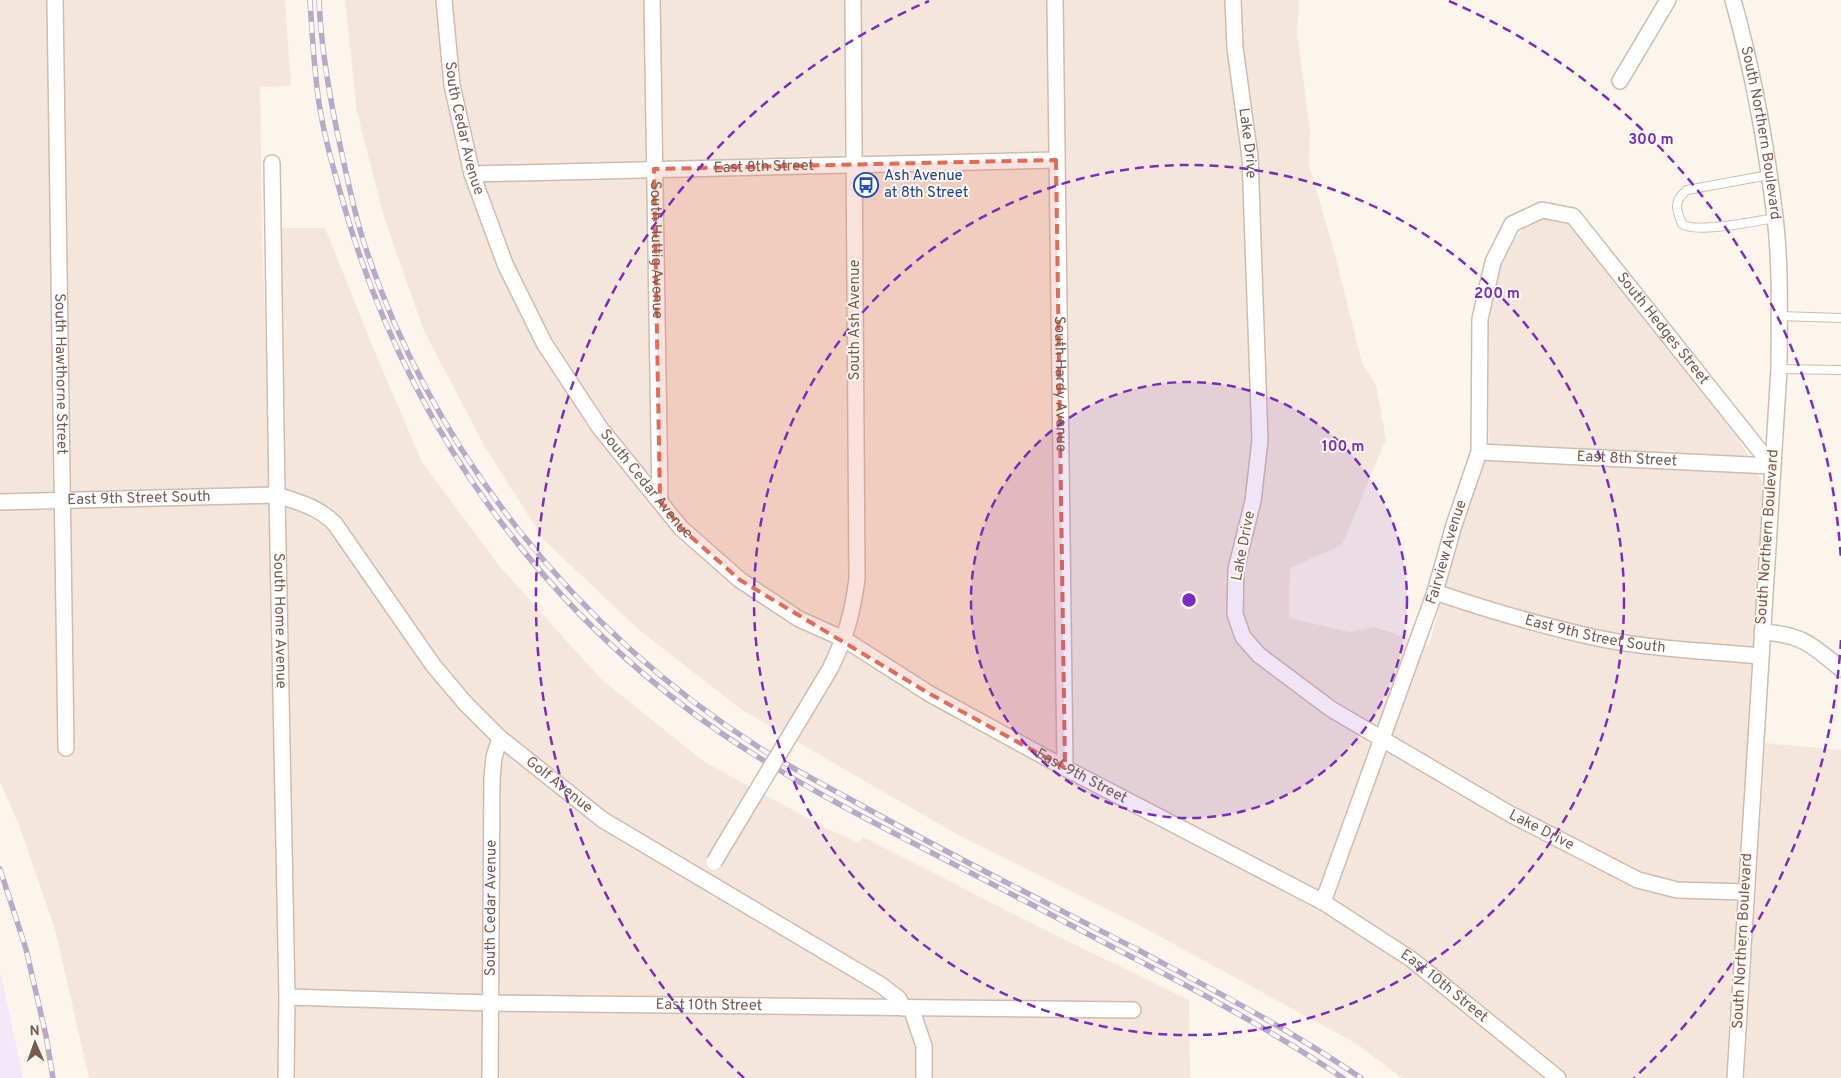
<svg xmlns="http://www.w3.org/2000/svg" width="1841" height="1078" font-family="Overpass,sans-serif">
  <rect width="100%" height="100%" fill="#fcf5ec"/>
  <path fill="#f4e6da" d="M0,0H285L291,86L260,87L262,230L270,477L280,1078H89L55,929L18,822L0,782Z
    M345,0H1299L1297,35L1310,129L1309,165L1335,255L1362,363L1376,385L1386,439L1342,545L1290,568L1289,618L1350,632L1375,627L1429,646L1458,540L1489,444L1488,329L1497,274L1514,240L1528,224L1548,218L1566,223L1582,235L1738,437L1764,485V499L1748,740L1728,1078H1402L1357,1044L1135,923L960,836L742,710L638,629L544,540L485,447L424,331L383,214L357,112Z
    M281,228H325L376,355L422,462L501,568L600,678L703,761L826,828L858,843L863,837L1045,930L1189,1000L1190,1078H294L295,970Z
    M1765,743L1841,750V1078H1744Z"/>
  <path fill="#f2e8f9" d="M0,972L2,979L23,1078H0Z"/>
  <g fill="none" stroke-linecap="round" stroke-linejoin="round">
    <defs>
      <path id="service" d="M1769,175L1687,190C1673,201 1676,209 1682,224C1696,234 1756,221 1775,218
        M1779,316L1841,318
        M1779,369L1841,370"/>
      <g id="minor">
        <path id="s1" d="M55,0L66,748"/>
        <path id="s2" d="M444,0L452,85L472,174L505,264L544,343L600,428L681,528L740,580L799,619L844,639L930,694L1065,768L1323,902L1411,959L1558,1078"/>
        <path id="s3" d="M652,0L660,501"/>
        <path id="s4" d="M1055,0L1065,768"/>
        <path id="s5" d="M1233,0L1235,48L1250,157L1260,440L1253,501L1236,569L1235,614L1243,637L1259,655L1331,709L1510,814L1638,880L1677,890L1746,892"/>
        <path id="s6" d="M1733,0C1753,71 1766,144 1775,217C1781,267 1779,319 1779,369L1735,1078"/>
        <path d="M1620,81L1668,0"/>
        <path id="s7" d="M272,163L277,495L287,997L286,1078"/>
        <path id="s8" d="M472,174L1056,160"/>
        <path id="s9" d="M1479,452L1772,466"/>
        <path id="s10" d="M0,502L277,495C298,502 319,507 335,524L433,665L465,703L500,738L603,820L881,985L899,999L903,1008"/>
        <path id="s11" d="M1435,592C1488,610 1542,626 1597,638C1650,649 1706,651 1760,656"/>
        <path d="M1762,632C1802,634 1812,645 1841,669"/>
        <path d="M830,669C846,636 852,616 857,579L853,0"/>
        <path id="s12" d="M1323,902L1435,592L1454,525L1479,452L1480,319L1493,262L1512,224L1542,210L1573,216L1772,466"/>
        <path id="s13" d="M287,997L490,1003L1133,1010"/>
        <path d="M911,1008L924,1046V1078"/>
        <path id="s14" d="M490,1078L492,778L494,757L500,738"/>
      </g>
    </defs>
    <use href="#service" stroke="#cfbcb0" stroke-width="10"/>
    <use href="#minor" stroke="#cfbcb0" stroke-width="18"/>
    <use href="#service" stroke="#fff" stroke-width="8"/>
    <use href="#minor" stroke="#fff" stroke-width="15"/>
    <defs>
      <path id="rail" d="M310,0C312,34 314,69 319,103C325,142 337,181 348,219C415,442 559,634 758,757C807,788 859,815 911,842C981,878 1052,915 1122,952C1198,991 1273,1031 1343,1078
        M319,0C321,51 330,100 341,150C348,181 354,212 364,243C432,451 576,631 760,748C791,768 824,785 857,803C950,855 1045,902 1140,951C1215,991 1291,1030 1361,1078
        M0,869L26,949L46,1036L53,1078"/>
    </defs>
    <use href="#rail" stroke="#b7a9c7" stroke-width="5.5"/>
    <use href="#rail" stroke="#fff9f3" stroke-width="4" stroke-dasharray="11" stroke-linecap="butt"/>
    <defs>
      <path id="minor-bridge" d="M714,862L830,669"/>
    </defs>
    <use href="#minor-bridge" stroke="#cfbcb0" stroke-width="18" stroke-linecap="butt"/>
    <use href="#minor-bridge" stroke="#fff" stroke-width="15"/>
  </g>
  <path fill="#e16b56" fill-opacity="0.2" stroke="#e16b56" stroke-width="4" stroke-dasharray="10 6" stroke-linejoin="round" d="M1056,160L1065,768L930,694L740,580L681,528L660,501L654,169Z"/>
  <circle cx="1189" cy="600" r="218" fill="#7b2cbf" fill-opacity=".12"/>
  <g fill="none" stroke="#7b2cbf" stroke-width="2.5" stroke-dasharray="9 6">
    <circle cx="1189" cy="600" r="218"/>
    <circle cx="1189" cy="600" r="435"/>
    <path d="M1841 640A653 653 0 0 1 1634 1078M744 1078A653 653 0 0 1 929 1M1449 1A653 653 0 0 1 1841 560"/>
  </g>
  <defs>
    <symbol id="bus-ring" viewBox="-11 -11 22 22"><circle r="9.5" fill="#fff9f3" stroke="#1a4fb4" stroke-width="1.5"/><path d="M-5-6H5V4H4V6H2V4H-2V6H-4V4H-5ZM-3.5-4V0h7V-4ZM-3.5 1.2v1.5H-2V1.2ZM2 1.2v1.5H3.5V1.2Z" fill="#1a4fb4"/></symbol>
  </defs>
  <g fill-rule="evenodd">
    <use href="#bus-ring" x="852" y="171" width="28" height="28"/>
  </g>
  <g text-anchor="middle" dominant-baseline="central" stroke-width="4" stroke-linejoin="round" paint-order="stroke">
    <g font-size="15" fill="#785a4e" stroke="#fff9f3">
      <text stroke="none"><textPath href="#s2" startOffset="130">South Cedar Avenue</textPath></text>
      <text stroke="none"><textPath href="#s6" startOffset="136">South Northern Boulevard</textPath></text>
      <text stroke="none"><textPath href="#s5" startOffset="144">Lake Drive</textPath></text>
      <text stroke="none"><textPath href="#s8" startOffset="292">East 8th Street</textPath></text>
      <text stroke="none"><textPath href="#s3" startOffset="250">South Huttig Avenue</textPath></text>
      <text transform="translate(855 320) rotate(-90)">South Ash Avenue</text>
      <text stroke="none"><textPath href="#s12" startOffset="919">South Hedges Street</textPath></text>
      <text stroke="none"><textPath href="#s1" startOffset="374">South Hawthorne Street</textPath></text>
      <text stroke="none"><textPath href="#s4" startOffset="384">South Hardy Avenue</textPath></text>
      <text stroke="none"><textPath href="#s9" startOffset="148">East 8th Street</textPath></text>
      <text stroke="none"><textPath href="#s2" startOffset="535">South Cedar Avenue</textPath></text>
      <text stroke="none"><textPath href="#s10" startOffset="139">East 9th Street South</textPath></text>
      <text transform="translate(1768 537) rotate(-86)">South Northern Boulevard</text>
      <text transform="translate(1244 546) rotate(-79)">Lake Drive</text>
      <text stroke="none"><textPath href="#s12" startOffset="371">Fairview Avenue</textPath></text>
      <text stroke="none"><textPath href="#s7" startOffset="458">South Home Avenue</textPath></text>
      <text stroke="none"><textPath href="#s11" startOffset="166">East 9th Street South</textPath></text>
      <text stroke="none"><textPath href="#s2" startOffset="1064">East 9th Street</textPath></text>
      <text stroke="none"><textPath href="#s10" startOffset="689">Golf Avenue</textPath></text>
      <text stroke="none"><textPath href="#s5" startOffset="999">Lake Drive</textPath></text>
      <text stroke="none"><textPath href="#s14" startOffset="170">South Cedar Avenue</textPath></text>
      <text transform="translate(1743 941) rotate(-87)">South Northern Boulevard</text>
      <text stroke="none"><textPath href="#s2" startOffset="1484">East 10th Street</textPath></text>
      <text stroke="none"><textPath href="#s13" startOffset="422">East 10th Street</textPath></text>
    </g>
    <g font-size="15" fill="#164399" stroke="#fff9f3" text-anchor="start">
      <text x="884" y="176">Ash Avenue<tspan x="884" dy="17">at 8th Street</tspan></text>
    </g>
  </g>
  <circle cx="1189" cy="600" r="8" fill="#7b2cbf" stroke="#fff9f3" stroke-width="2.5"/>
  <g font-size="15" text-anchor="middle" font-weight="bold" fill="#7b2cbf" stroke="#fff9f3" stroke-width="4" stroke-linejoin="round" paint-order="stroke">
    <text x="1651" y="144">300 m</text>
    <text x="1497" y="298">200 m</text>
    <text x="1343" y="451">100 m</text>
  </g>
  <g transform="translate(35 1043) rotate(358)" stroke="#fff9f3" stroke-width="4" paint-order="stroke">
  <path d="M0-4L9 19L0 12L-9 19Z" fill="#785a4e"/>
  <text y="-8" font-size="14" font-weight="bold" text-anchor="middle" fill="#785a4e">N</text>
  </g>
</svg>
